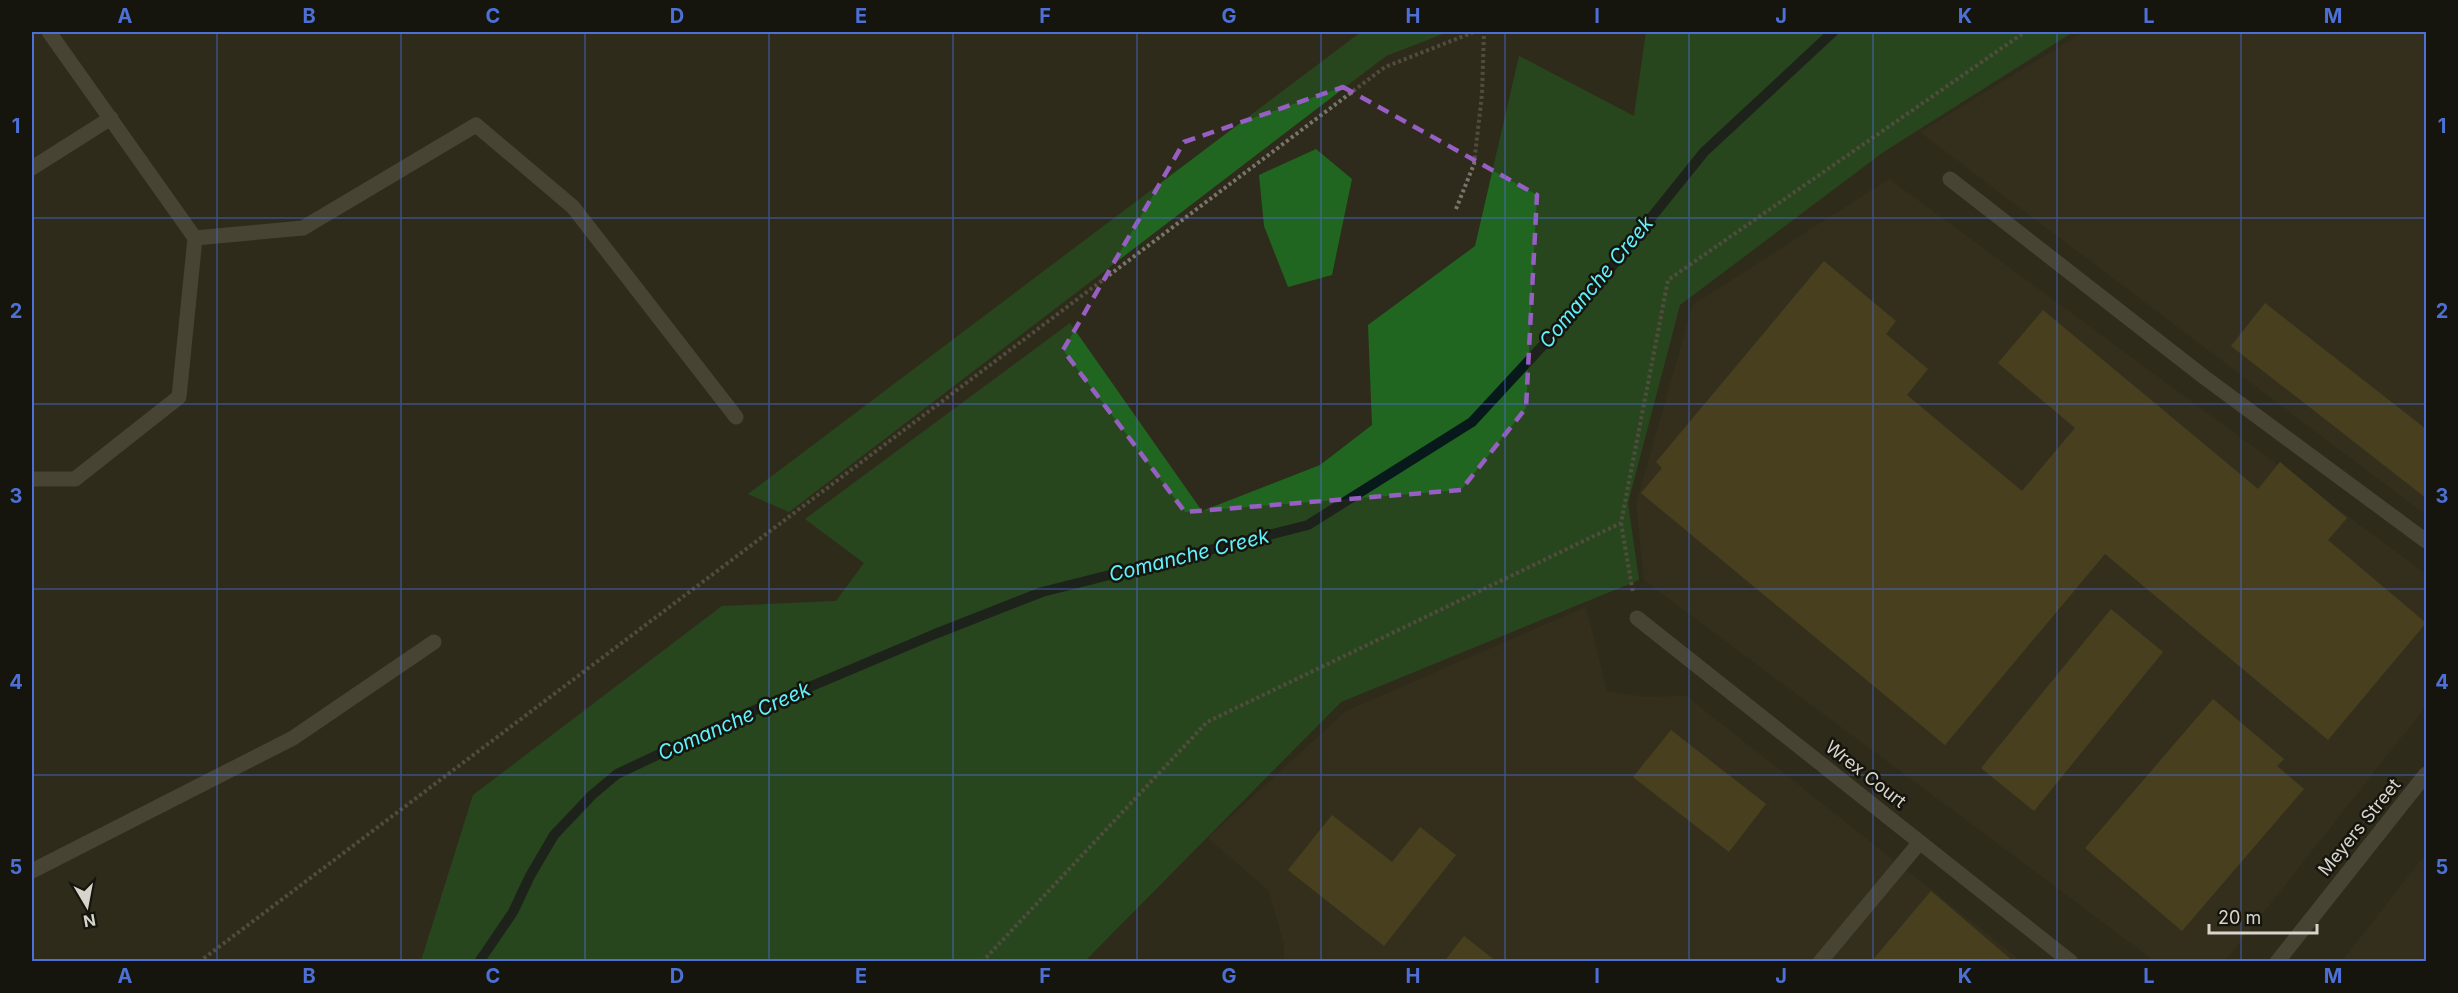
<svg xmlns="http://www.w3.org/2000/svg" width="2458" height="993" font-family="Inter,sans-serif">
  <rect width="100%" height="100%" fill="#2f2b1c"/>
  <path fill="#3a341e" d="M2084,32H2426V515L1920,132Z
    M1889,179L2426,574V706L2225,961H2155L1644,580L1636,504L1693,305Z
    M1586,607L1607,691L1645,697L1686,696L2021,961H1284V943L1269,891L1208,838L1346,711Z
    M2426,854V961H2342Z"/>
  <path fill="#206620" d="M1361,32H1448L1386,56L789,512L748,494Z
    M1646,32H2073L1882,153L1680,305L1628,503L1639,580L1341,702L1085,961H421L473,795L722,606L836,601L864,563L805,519L1070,323L1202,511L1320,465L1372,425L1368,325L1475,246L1519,56L1634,116Z
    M1316,149L1352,179L1332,275L1288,287L1264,226L1259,175Z"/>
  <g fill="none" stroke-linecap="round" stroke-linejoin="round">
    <path stroke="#07191b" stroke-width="10" d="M479,962L513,912L530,876L554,835L592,795L617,774L736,718L935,634L1042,592L1308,525L1472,422L1585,300L1704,152L1833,32"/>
  </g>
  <path fill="#655822" d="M1824,261L1896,321L1886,334L1928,369L1907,395L2022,491L2075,428L1998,363L2043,310L2258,489L2280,462L2347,518L2328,540L2426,623L2328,740L2105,554L1945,745L1641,493L1662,468L1656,462Z
    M2265,303L2426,429V498L2231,346Z
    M2111,609L2163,652L2034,811L1981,768Z
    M2213,699L2284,759L2277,766L2304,789L2182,931L2085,848Z
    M1671,730L1766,804L1729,852L1633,777Z
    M1332,815L1392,862L1420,827L1456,855L1384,946L1288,870Z
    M1931,891L2014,962H1871Z
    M1464,936L1497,962H1444Z"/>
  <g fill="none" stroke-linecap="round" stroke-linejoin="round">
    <path stroke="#797569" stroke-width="4" stroke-dasharray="3 3" stroke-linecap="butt" d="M1456,209L1474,164L1482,94L1484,32
      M1621,523L1633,593
      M199,962L1385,67L1474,32
      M982,962L1207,722L1621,523L1668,280L2025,32"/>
    <path stroke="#666251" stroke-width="15" d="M32,168L111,118
      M1950,179L2204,377L2426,541
      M195,238L303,228L476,125L573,207L736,417
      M32,479H75L179,397L195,238L49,32
      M1637,618L2071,962
      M32,871L293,738L434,642
      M1820,962L1920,842
      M2277,962L2426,774"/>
  </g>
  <path d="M0 0H2458V993H0ZM1343,87L1537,195L1526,408L1461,490L1185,512L1063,350L1184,142Z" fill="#2f2b1c" fill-opacity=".55" fill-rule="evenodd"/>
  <path fill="none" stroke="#975ec3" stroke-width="4.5" stroke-dasharray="12 8" stroke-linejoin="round" d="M1343,87L1537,195L1526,408L1461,490L1185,512L1063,350L1184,142Z"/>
  <path fill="none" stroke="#4c70d5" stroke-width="1.5" stroke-opacity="0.55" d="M217,32V962M401,32V962M585,32V962M769,32V962M953,32V962M1137,32V962M1321,32V962M1505,32V962M1689,32V962M1873,32V962M2057,32V962M2241,32V962M32,218H2426M32,404H2426M32,589H2426M32,775H2426"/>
  <g text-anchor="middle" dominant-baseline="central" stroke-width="5" stroke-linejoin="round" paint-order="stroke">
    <g font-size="18" fill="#d7d4cb" stroke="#15140d">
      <text transform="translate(1866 774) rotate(38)">Wrex Court</text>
      <text transform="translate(2359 827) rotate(-51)">Meyers Street</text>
    </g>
    <g font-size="20" font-style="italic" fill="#61f2fe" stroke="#15140d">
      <text transform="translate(1596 282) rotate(-50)">Comanche Creek</text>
      <text transform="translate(1189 555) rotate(-14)">Comanche Creek</text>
      <text transform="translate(734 721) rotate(-24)">Comanche Creek</text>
    </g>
  </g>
  <rect width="2458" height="993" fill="none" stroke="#15140d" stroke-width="66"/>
  <g transform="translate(87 906) rotate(170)" stroke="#15140d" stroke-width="4.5" paint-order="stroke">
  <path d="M0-4.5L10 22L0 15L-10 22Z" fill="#d7d4cb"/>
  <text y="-9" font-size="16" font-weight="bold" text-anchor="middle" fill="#d7d4cb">N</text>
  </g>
  <path d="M2209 924v9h108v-9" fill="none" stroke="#d7d4cb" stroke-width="3"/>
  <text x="2218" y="924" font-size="18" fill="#d7d4cb" stroke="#15140d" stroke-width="4.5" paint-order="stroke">20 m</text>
  <rect x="33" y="33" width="2392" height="927" fill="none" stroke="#4c70d5" stroke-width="2"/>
  <g font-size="20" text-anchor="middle" font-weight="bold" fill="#4c70d5">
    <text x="125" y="23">A</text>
    <text x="309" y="23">B</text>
    <text x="493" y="23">C</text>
    <text x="677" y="23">D</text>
    <text x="861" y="23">E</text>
    <text x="1045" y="23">F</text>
    <text x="1229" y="23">G</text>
    <text x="1413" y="23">H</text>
    <text x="1597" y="23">I</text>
    <text x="1781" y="23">J</text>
    <text x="1965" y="23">K</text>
    <text x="2149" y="23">L</text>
    <text x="2333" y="23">M</text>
    <text x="16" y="133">1</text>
    <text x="2442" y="133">1</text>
    <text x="16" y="318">2</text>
    <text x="2442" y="318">2</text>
    <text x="16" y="503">3</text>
    <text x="2442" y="503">3</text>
    <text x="16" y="689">4</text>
    <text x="2442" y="689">4</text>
    <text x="16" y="874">5</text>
    <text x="2442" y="874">5</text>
    <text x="125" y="983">A</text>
    <text x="309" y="983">B</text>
    <text x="493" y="983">C</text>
    <text x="677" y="983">D</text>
    <text x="861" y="983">E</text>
    <text x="1045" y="983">F</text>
    <text x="1229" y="983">G</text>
    <text x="1413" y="983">H</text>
    <text x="1597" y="983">I</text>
    <text x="1781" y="983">J</text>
    <text x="1965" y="983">K</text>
    <text x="2149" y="983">L</text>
    <text x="2333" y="983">M</text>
  </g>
</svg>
